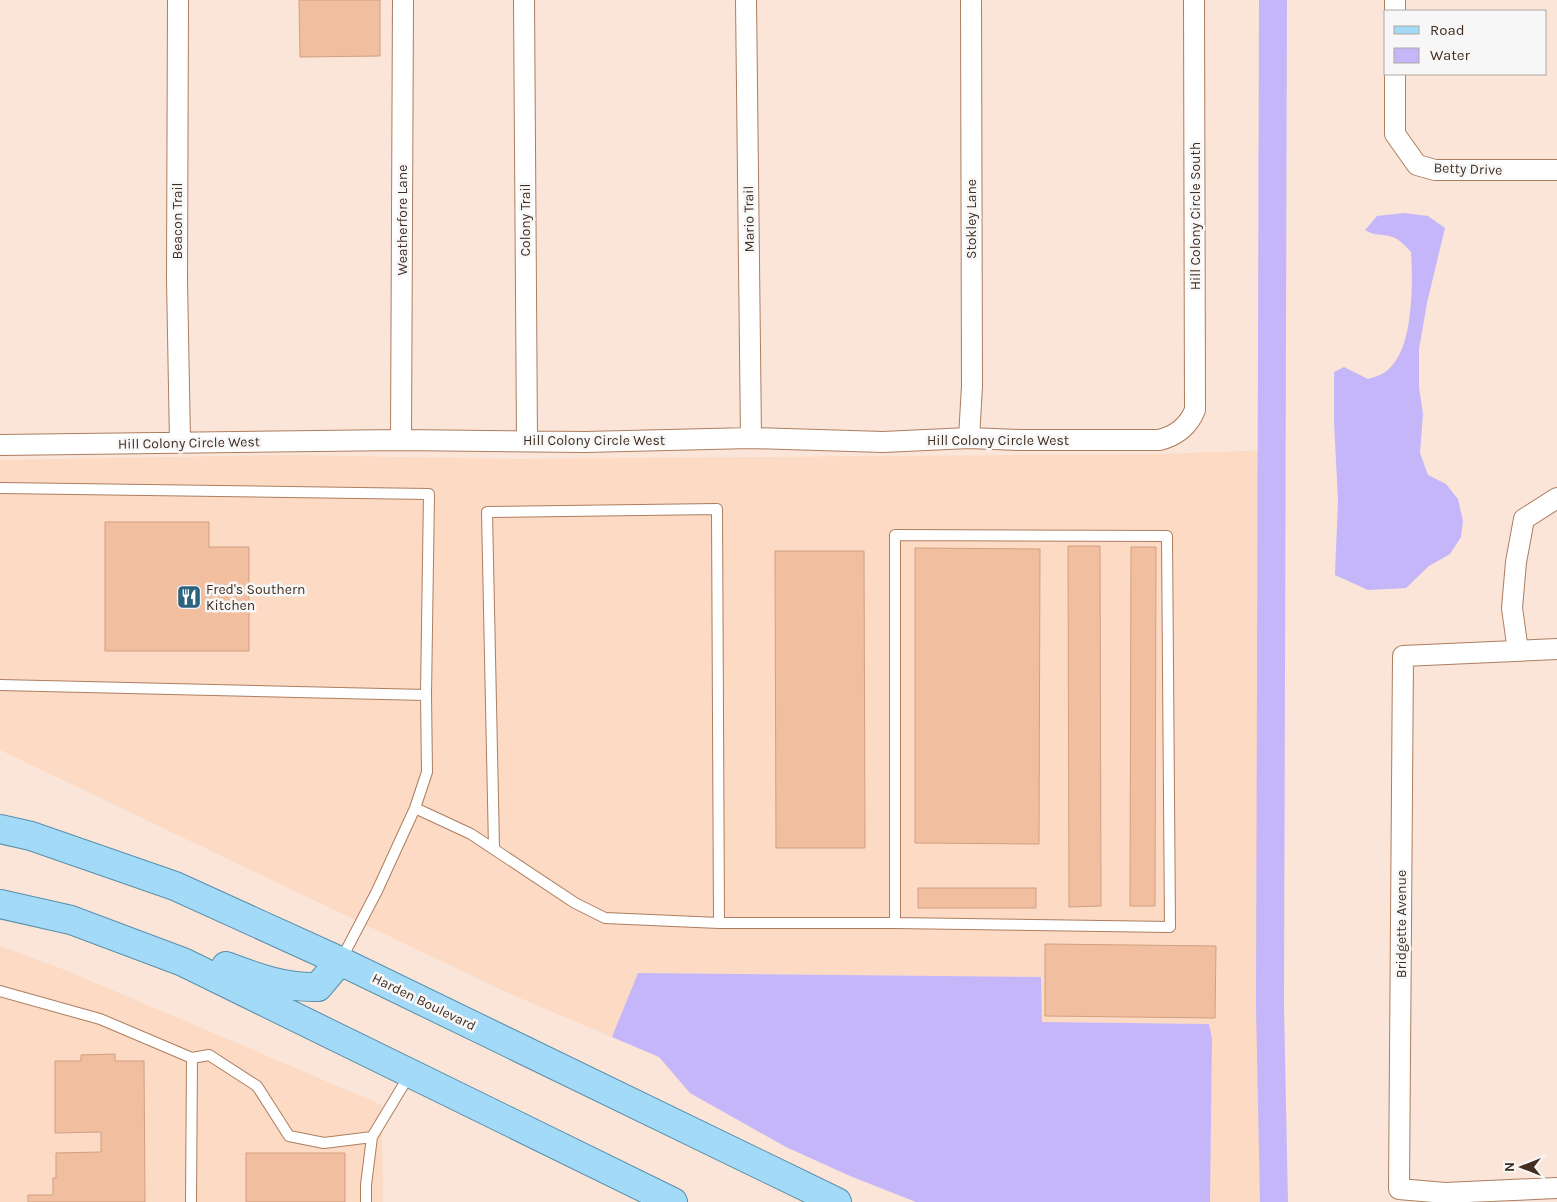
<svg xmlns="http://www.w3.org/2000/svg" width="1557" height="1202" font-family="Karla,sans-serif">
  <rect width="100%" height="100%" fill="#fae5d8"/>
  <path fill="#fcdac3" d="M1274,450L1280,1202H1210L1212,1038L1209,1024L1042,1022L1041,977L638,973L612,1037L508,993L0,750V460L289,455L517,459L1159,454Z
    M0,946L65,970L382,1105L383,1202H0Z"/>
  <path fill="#c5b6f9" d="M1404,213L1428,216L1445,228L1427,303L1419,349V387L1423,414L1420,453L1428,475L1446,484L1458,499L1463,521L1461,537L1450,554L1429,566L1406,588L1368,590L1335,575L1338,500L1334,422V372L1344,367L1368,379C1379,376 1387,373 1394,363C1413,340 1413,281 1411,252C1406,247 1400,239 1392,237C1381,233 1377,237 1365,230L1377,216Z
    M638,973L1041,977L1042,1022L1209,1024L1212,1038L1210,1202H916L850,1176L786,1147L690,1093L659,1057L612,1037Z"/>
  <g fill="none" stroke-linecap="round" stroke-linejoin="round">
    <path stroke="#c5b6f9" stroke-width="28" d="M1273,0L1270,1006L1274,1202"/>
  </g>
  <path fill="#f1bf9f" stroke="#d0a081" d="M299,0H380V56L300,57Z
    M105,522H209V547H249V651H105Z
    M1068,546H1100L1101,906L1069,907Z
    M1131,547H1156L1155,906H1130Z
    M915,548L1040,549L1039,844L915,843Z
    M775,551H864L865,848H776Z
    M918,888H1036V908H918Z
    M1045,944L1216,946L1215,1018L1045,1016Z
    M115,1054V1061H144L145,1202H28V1195H53V1178H56V1153L101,1152V1132L55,1133V1061H81V1055Z
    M246,1153H345V1202H246Z"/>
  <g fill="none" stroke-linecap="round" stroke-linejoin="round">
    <defs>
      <path id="service" d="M0,488L429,494L426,695L0,685
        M415,808L471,834L575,903L605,918L719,923L717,509L487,512L494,848
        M719,923H895L1170,927L1167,536L895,535V923
        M341,960L377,891L415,808L427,772L426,695
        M0,991L100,1019L192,1058L191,1202
        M192,1058L209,1055L257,1086L289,1136L324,1143L372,1137
        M366,1202V1185L372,1137L410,1074"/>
      <path id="minor" d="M178,0L177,280L180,442
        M524,0L527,440
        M746,0L751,438
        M1395,11V0
        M1395,74V134L1417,165L1435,170H1557
        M969,438L972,386L971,0
        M401,440L403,0
        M0,445L401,440L585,442L751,438L883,442L969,438L1020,440H1159C1176,436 1188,427 1195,410L1194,0
        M1557,649L1403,656L1399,1189L1445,1193L1557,1188
        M1518,651L1512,608L1516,562L1524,519L1557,498"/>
      <path id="primary" d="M0,829L31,836L175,886L340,961L837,1202
        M0,904L71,920L183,962L673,1202
        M226,966C258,978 284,988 318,987L340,961"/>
    </defs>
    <use href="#service" stroke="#ac7e60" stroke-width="12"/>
    <use href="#minor" stroke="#ac7e60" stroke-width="22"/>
    <use href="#primary" stroke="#598faa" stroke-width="30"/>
    <use href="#service" stroke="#fff" stroke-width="10"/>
    <use href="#minor" stroke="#fff" stroke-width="20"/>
    <use href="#primary" stroke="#a3daf8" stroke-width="28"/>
  </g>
  <defs>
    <symbol id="restaurant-square" viewBox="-11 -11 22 22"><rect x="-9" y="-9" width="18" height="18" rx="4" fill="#2e637f" stroke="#f7f7f7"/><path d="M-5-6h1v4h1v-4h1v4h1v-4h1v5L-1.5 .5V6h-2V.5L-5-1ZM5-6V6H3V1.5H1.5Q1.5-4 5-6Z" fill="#fff"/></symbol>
  </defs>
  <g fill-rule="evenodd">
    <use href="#restaurant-square" x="175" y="583" width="28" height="28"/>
  </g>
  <g text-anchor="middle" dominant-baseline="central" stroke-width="5" stroke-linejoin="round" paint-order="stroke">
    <g font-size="14" fill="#432f22" stroke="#f7f7f7">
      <text transform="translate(1468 169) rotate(2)">Betty Drive</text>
      <text transform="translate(1195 216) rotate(-90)">Hill Colony Circle South</text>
      <text transform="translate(749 219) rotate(-91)">Mario Trail</text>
      <text transform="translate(971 219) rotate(-90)">Stokley Lane</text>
      <text transform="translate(402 220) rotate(-90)">Weatherfore Lane</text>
      <text transform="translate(525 220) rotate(-90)">Colony Trail</text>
      <text transform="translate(177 221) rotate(-90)">Beacon Trail</text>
      <text x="594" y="440">Hill Colony Circle West</text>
      <text x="998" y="440">Hill Colony Circle West</text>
      <text transform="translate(189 443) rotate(-1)">Hill Colony Circle West</text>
      <text transform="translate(1401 924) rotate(-90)">Bridgette Avenue</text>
      <text transform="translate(424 1002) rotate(26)">Harden Boulevard</text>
    </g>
    <g font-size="14" fill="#432f22" stroke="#f7f7f7" text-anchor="start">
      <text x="206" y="589">Fred's Southern<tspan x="206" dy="16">Kitchen</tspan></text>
    </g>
  </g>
  <rect x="1384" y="10" width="162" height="65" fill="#f7f7f7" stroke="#afa7a2"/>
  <rect x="1394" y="26" width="25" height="8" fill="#a3daf8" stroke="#afa7a2"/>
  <text x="1430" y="35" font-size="15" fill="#432f22">Road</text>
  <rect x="1394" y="48" width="25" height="15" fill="#c5b6f9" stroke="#afa7a2"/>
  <text x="1430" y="60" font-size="15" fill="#432f22">Water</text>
  <g transform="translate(1522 1167) rotate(270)" stroke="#f7f7f7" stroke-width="4" paint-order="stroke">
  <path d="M0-4L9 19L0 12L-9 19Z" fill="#432f22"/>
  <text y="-8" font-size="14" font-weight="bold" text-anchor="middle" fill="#432f22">N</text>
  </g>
</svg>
